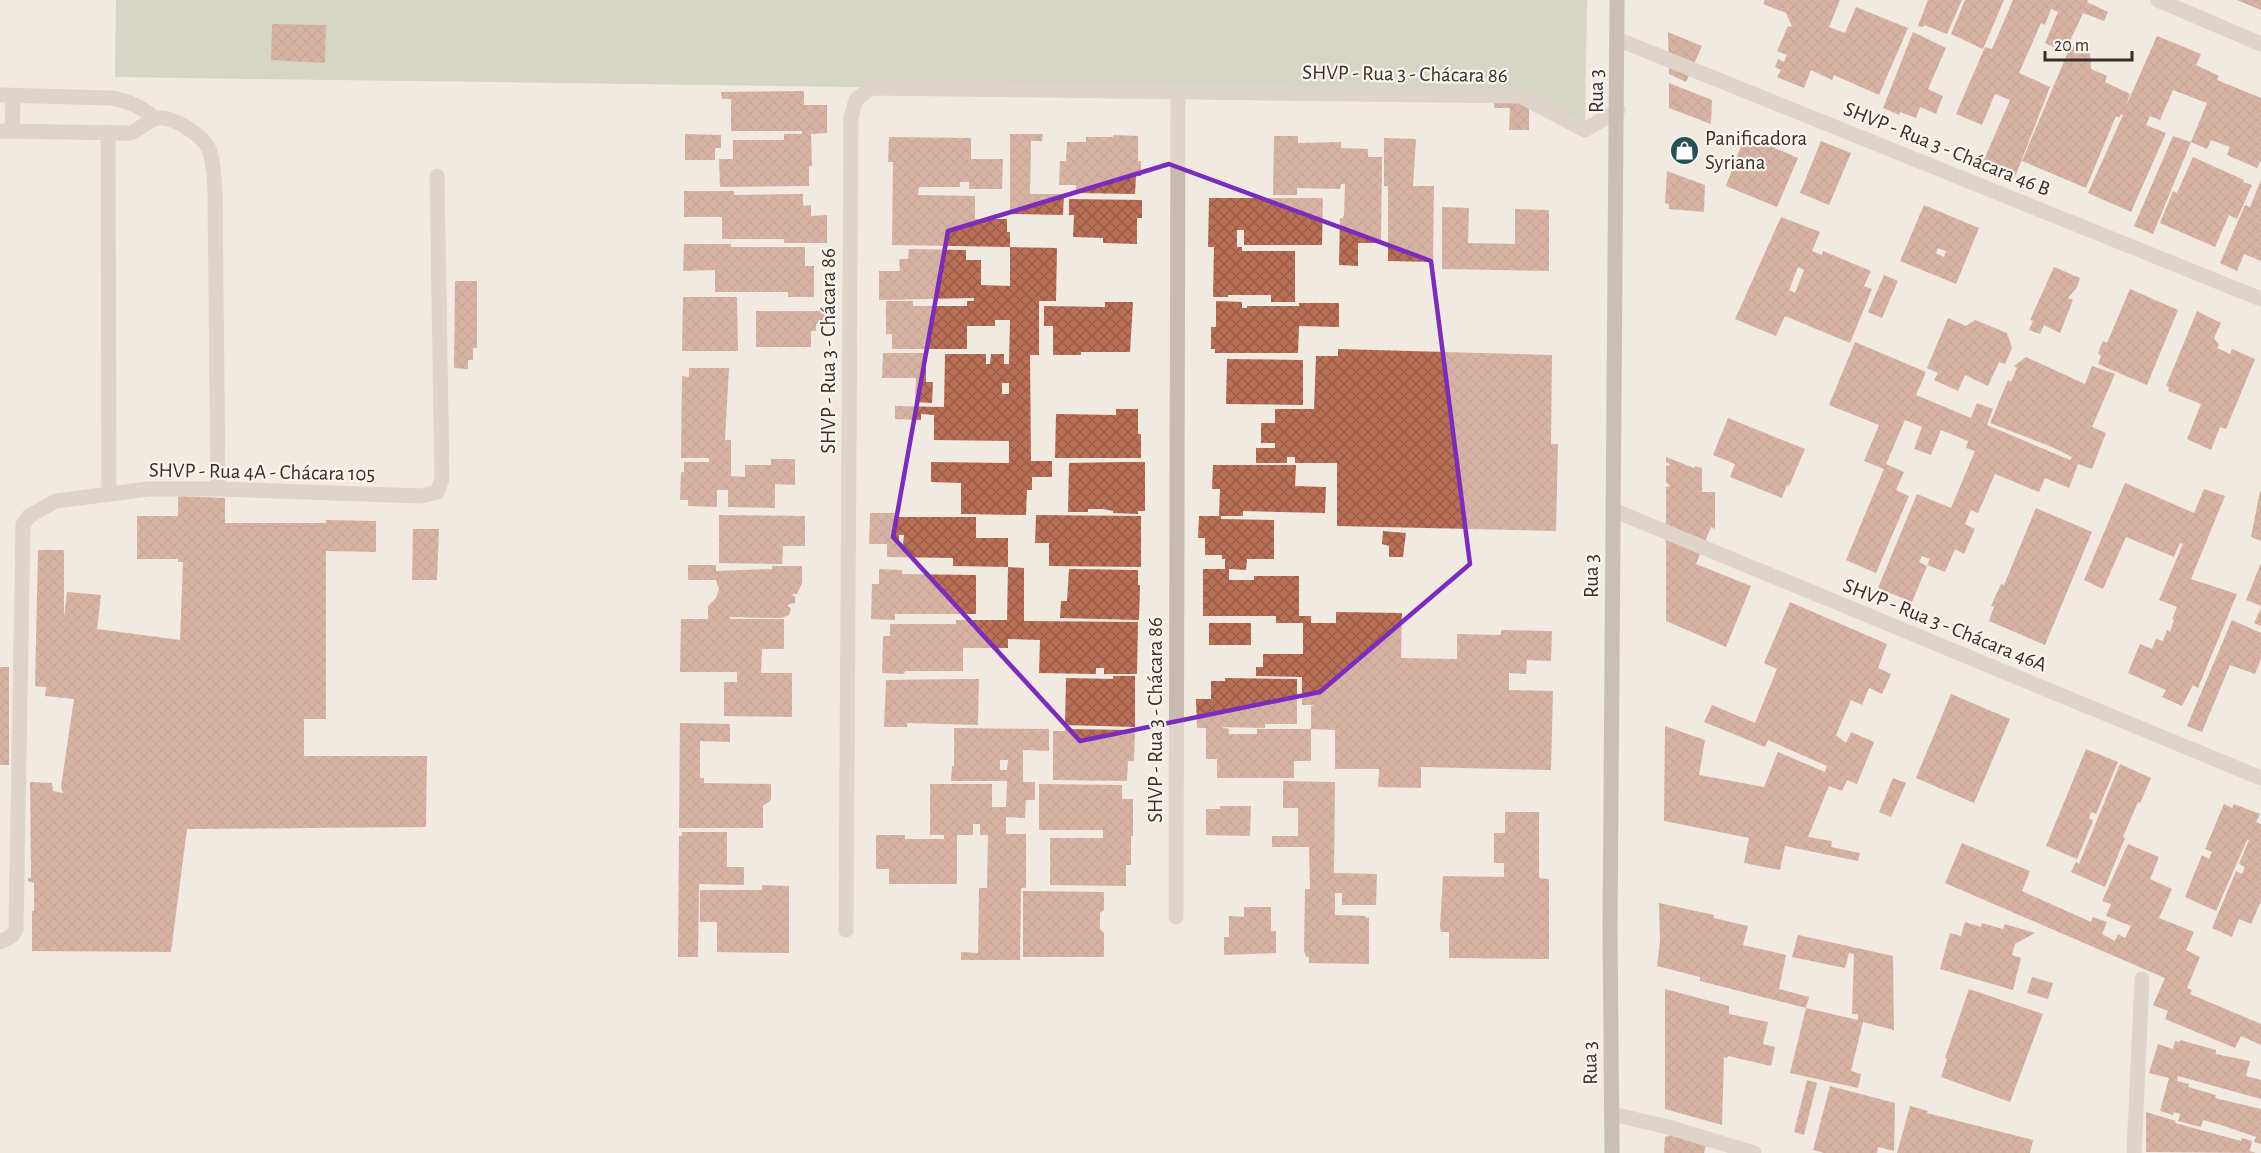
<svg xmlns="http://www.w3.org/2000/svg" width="2261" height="1153" font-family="'Alegreya Sans',sans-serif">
  <defs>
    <pattern id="building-cross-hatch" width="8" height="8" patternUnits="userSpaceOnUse" patternTransform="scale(1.5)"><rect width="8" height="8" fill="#ba7056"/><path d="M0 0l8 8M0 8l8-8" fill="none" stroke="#985c47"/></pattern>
  </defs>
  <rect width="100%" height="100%" fill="#f1eae1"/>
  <path fill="#b5bfa2" d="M116,0H1587L1585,130L1520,96L115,77Z"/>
  <path fill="url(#building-cross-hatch)" fill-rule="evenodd" d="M1765,0H1840L1829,27L1845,33L1856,7L1908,28L1879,95L1834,75L1832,80L1811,70L1804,88L1777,77L1781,70L1775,67L1778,59L1784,62L1787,55L1777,51L1788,26L1792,27L1786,13L1763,4Z
    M1928,0H1962L1947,34L1924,25L1923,27L1918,26Z
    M1965,0H2004L1983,49L1951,34Z
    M2013,0H2088L2087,2L2108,12L2104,21L2083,13L2065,52L2045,43L2058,12L2051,9L2045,25L2041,23L2019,73L2050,87L2015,177L1983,162L2010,100L1995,94L1982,125L1956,114L1985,47L1992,49Z
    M2237,0H2261V10Z
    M272,24L326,25L325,63L271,60Z
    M1668,32L1702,46L1686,82L1669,74Z
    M1913,32L1946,48L1928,89L1943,96L1936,114L1920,107L1916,118L1900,112L1899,115L1883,108Z
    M2157,36L2201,54L2196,65L2219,76L2217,80L2261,98V160L2257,168L2227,155L2230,147L2211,140L2207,149L2191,142L2207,103L2173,90L2160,120L2150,116L2146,125L2166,133L2131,212L2088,193L2123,115L2121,114L2119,118L2116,116L2086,188L2022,161L2071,45L2090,52L2091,69L2107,76L2105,82L2130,94L2126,106Z
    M1669,83L1712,100L1711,124L1669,108Z
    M804,91V105H827V133L811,134L812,166H809V186L720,187L719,159H733V140H784V134H802V131H731V99H722L721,92Z
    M1494,95L1529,106V130H1509L1510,108H1494Z
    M685,134L721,135V148H715V160H685Z
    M1010,134H1043L1042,141H1031L1030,194H1064L1063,215L1010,214Z
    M1113,135L1138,136V161H1141V176H1136L1135,194L1076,193V185H1059L1060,161H1066L1067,142H1086V137H1113Z
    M1745,135L1798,158L1777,207L1726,186Z
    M1274,136H1298V143L1341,142V148L1368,149V157H1382L1381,243H1358V266L1339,265L1340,218L1342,219L1344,215L1345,184H1341L1340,189L1297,188V195H1273Z
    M2173,136L2191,142L2153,234L2134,226Z
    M889,137L971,138V159H1003L1002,189H969V182H960V187H919L918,195L975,196V219H1007V232H1010V247L892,245L893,162H888Z
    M1384,138L1416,139L1413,186H1434L1433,262L1388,261V186H1384Z
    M1821,141L1851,153L1829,205L1800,193Z
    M2193,157L2244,180L2243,182L2252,185L2237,219L2229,215L2215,247L2160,223L2173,191L2177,193Z
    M1667,171L1705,185L1704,212L1669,209V204L1665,203Z
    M2261,180V261L2244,254L2237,271L2220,263L2245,205L2250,207Z
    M684,191H734V195L803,194V206L811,205V216L827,215V243H784V239H722V217H684Z
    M1209,198H1323L1322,245H1244V230H1237V247H1242V251H1295V302H1271V295H1228V297H1213L1214,247H1208Z
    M1069,199L1142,200V218H1137V244L1103,243V238L1073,237L1074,215H1069Z
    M1924,205L1979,228L1956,284L1900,261ZM1938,248L1946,251L1944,257L1936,253Z
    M1442,207L1469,208L1468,243L1515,244V209L1549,210V271L1442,269Z
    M1781,217L1820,232L1812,251L1822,255L1823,251L1871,271L1864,286L1872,289L1850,343L1785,316L1776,336L1735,319ZM1798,267L1804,270L1795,293L1789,290Z
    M684,244H731V247H805V266H814V297H788V292H715V270L683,271Z
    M1010,247L1057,248L1056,301H1039V355H1030L1031,461H1052V477H1032V490H1027L1026,515L961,514V483L931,482V462L1009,463V441L934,440V415L921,414V420L895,419V406L944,407L945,354H986V364H990L991,354H1004V364H1009L1010,320H995V326H967V349H892V334H886V301H913V306H967V301H974V298L879,300V271H900L899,259H908L909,249L966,250V260H981V285L1010,286ZM1002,383H1009V394H1002Z
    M2054,267L2080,278L2077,287L2068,298L2073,300L2060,333L2044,325L2040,334L2029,330L2033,321L2030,320Z
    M1884,275L1898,281L1882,318L1868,312Z
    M455,281H477V348H473V360H468V369L454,368Z
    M2130,289L2178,310L2147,385L2098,364L2101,356L2098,353L2103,341L2107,343Z
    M683,297H737L738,351H682Z
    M1216,301L1242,302V308H1247V306H1299V303H1339V327L1299,326L1298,353H1215V349H1211V327H1216Z
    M1105,302H1133L1130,352H1081V355H1053V326H1044V306L1105,307Z
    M756,311H828V323L816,324V331H811V347H756Z
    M2197,311L2221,323L2214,338L2219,345L2217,348L2230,354L2232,349L2255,359L2226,429L2220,427L2211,450L2187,439L2201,404L2168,391L2169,387L2166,386Z
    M1948,318L1966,326L1975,320L2007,333L2012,348L2005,364L1999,362L1988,386L1965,375L1958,391L1934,380L1938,373L1927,368Z
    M1855,342L1926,372L1916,395L1971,418L1977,403L1993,409L1987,425L2070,460L2072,457L2052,447L1990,423L2008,380L2011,382L2017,368L2014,366L2026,357L2085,384L2092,366L2115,374L2092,427L2106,433L2092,469L2078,464L2069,488L2045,478L2039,492L1995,474L1978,513L1971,510L1965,524L1975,529L1964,554L1955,549L1945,572L1927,565L1930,559L1922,556L1919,562L1927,566L1912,602L1878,588L1917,494L1951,508L1975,451L1966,448L1968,441L1941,430L1931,455L1914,449L1922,427L1905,420L1886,464L1904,472L1896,490L1909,496L1876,573L1846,560L1884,469L1864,461L1879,425L1829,405Z
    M1338,349L1552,355L1551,444H1558L1556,531L1337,526V463H1295V457H1287V463H1256V448H1275V443H1261V423H1275V409H1314L1316,356H1338Z
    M883,353H926V382H933L932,403L915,402L916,378H882Z
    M1227,359L1303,360V405L1226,404Z
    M689,368H729L725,440H731V476L745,477V465H771V459H795V485L775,484V508L728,507V490H717V507L688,506V500H680L681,472H684V462H709V458H681L682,376L689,377Z
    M1116,409H1138V434H1141V458H1055L1056,414L1116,415Z
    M1728,418L1805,449L1789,486L1787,485L1782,498L1730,477L1735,464L1713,455Z
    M1666,457L1694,468L1695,466L1702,468V492H1715V529L1711,527L1696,564L1751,586L1726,647L1666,621V487L1670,486L1666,482V466L1671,465L1666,462Z
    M1119,462H1145V511H1138V514L1113,513V511L1103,509H1088V512H1068L1069,463Z
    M1213,465H1296L1295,486L1326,487L1325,513L1243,511V516H1221V519L1274,520V559H1247L1246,570L1229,569V580H1254V576H1299V616H1311V623H1336V612L1402,613L1401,658L1457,659V634L1501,635V630L1552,631L1551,661L1527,660L1526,674L1509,673V690L1553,691L1551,770L1421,767V788L1378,787L1379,769H1335V730L1311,729V706L1315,705H1302V677L1256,676V667H1263V654H1303V623H1276V616H1203V569H1225V559H1222V555H1205V538H1198L1199,516H1219L1220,489H1212Z
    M2125,483L2194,513L2204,489L2225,496L2191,579L2237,594L2198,688L2193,685L2182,706L2162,697L2166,690L2128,673L2140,644L2152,649L2156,639L2163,641L2167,630L2170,632L2174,620L2172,619L2177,607L2159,600L2183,544L2180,543L2174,557L2126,537L2103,589L2084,580Z
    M2260,491L2261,492V541L2251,537Z
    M178,496L225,498V523H326V520L376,521V552L326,551V719H304V756H427L426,827L187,829L171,952L32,951V911H34V883L28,881V878H31L30,782L52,783L53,791L63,793L61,787L74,699L45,696L46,687L35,686L38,550H64V618L67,592L101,595L97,629L180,640L183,562H178V559H137V516H178Z
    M2036,508L2092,532L2045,645L1989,621L1994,607L1991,606L2001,584L2004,585Z
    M870,513H897V517H976V538H1008V567L953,566V558L887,557V544H869ZM899,535H904L903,545H899Z
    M719,515L805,516V546H783L782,564L719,563Z
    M1036,515L1141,516V567L1049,566V543H1035Z
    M413,529H439L437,580H412Z
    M1383,531L1406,533L1403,557H1389V546L1382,544Z
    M2261,563V606L2246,600Z
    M688,565H716V571L772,569V566H802V583L797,594H792L795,597V603L787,605L791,609L789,615L781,618L730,617V619H784V649H762L761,673H792V717L724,716V682H737V672H680L681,619H708V606L716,598L719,589L716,580H688Z
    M1008,567L1024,568V621L1138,622L1137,674H1104V668H1096V674L1039,673L1040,640L1008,639V648H963V671H905L904,674L882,673L883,636H890V624H956V620H1007Z
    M879,569L902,570V574L976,575V614H895V620L871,619L872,584H879Z
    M1069,569L1138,570V585H1140L1139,620L1060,618L1061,601H1067Z
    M1790,602L1887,644L1878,668L1891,674L1882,694L1869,688L1862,705L1851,700L1836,735L1846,743L1851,732L1874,742L1857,784L1847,780L1842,791L1829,786L1808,837L1832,841L1831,847L1860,853L1858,861L1785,846L1780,870L1744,863L1749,838L1664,821L1665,726L1705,740L1699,775L1764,787L1778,752L1825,772L1827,766L1768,740L1765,747L1704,722L1712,705L1755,723L1777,669L1764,663Z
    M2261,608V626L2254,623Z
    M2232,620L2261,633V659L2255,674L2230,665L2202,732L2187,726Z
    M1209,623H1251V645H1209Z
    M0,667H9V765H0Z
    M1113,676H1135V727L1065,725L1066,678L1113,679Z
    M1225,678L1297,679V724H1265V728L1221,727L1229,729V734H1257V729H1311V761H1294V778H1217V759H1206V728H1197L1196,699H1211V681H1225Z
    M961,679H979L978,725L907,723V727H884L886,680Z
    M1951,694L2010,719L1974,803L1916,778Z
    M680,723L730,724V742L700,741V778H704V783L771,784V800L763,806V828H679Z
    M954,728L1049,729V751L1023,750V782H1035V800H1026L1025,818L1006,817V834H1026V888H1021L1020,960H961V952L978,953L979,888H987L988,835H980V824H973V835H957V884H889V869H876V835H905V839H944V835H930V784H992V807H1006L1007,781H951L952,766H954ZM1000,760H1008L1007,770H1000Z
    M1065,729L1135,730L1134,761H1128L1127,781L1053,780V731H1065Z
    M2086,749L2118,762L2096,814L2091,812L2089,818L2093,821L2077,859L2046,846Z
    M2120,764L2151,778L2140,803L2138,802L2123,837L2125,838L2105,887L2071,872L2076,862L2079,864Z
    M1893,778L1906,783L1891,817L1879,812Z
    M1283,781L1335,782L1334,873L1377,874L1376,905H1342V893H1335V915L1366,916V918H1369V964L1309,963V957H1306L1304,950L1305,889H1310L1309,847H1272V836H1298V808H1283Z
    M1039,784L1122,785V799H1133V836H1131V865H1126V886L1050,885V838H1103V830H1039Z
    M2224,804L2232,808L2234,804L2260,814L2256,822L2261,824V901L2251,924L2239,919L2232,937L2212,928L2236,871L2242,874L2245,867L2239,864L2249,840H2247L2216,911L2185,897L2202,855L2209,859L2212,852L2205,849Z
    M1220,806H1251L1250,836L1206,835V809H1220Z
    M1505,812H1539V878L1549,879V959L1449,958V932H1441L1440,927L1443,876L1504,877V863H1494V833H1505Z
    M682,832H727V867H744V885L699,884L698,957H678L679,836H682Z
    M1962,843L2030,871L2022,891L2091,922L2093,917L2107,922L2102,934L2115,941L2118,934L2125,938L2131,926L2106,916L2111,904L2102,901L2128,844L2159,857L2150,879L2172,889L2159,918L2194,932L2186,950L2200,957L2187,988L2192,990L2190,994L2261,1024V1045L2241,1036L2235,1048L2165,1019L2168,1011L2153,1005L2165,978L1945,883Z
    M762,885L789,886V953L717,952V922H700V890H762Z
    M1023,891L1104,892V910L1100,913V929L1104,933V957H1023Z
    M1659,903L1714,915V918L1748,926L1743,945L1786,955L1779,989L1809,997L1806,1008L1700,981V977L1657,966L1660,941Z
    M1244,907H1271V931H1276V953L1224,955V937H1229V916L1244,917Z
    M1965,922L1981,927L1982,923L2003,929L2005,924L2035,933L2015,944L2012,955L2021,958L2013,990L1940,969L1950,933L1961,936Z
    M1798,935L1893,956L1894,1030L1863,1022L1851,1071L1861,1074L1858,1088L1790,1073L1806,1008L1858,1020V1014H1852L1854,954L1849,953L1845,968L1792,957Z
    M2032,977L2053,983L2048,999L2027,993Z
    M1665,989L1729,1006V1014L1768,1022L1763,1044L1775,1047L1771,1066L1728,1056L1727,1058L1724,1057L1722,1125L1665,1109Z
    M1969,989L2043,1014L2010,1102L1941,1077L1947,1059L1945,1058Z
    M2180,1040L2216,1050V1054L2250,1061L2246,1076L2261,1080V1099L2178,1076L2177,1081L2189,1084L2188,1087L2216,1095L2215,1098L2261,1109V1144L2254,1142L2256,1137L2221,1125L2203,1120L2201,1127L2178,1121L2180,1114L2174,1112L2173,1115L2160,1111L2169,1078L2149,1073L2158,1044L2173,1049L2175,1041L2180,1042Z
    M1807,1080L1817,1083L1804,1135L1794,1132Z
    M1830,1086L1895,1103L1894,1151L1878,1147L1877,1153H1824L1813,1150Z
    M1910,1106L1928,1111L1927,1113L2033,1140L2030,1153H1897Z
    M2146,1112L2176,1121L2175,1123L2241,1141L2242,1138L2252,1141L2250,1151L2256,1153L2146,1152Z
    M1670,1135L1707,1140L1704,1153H1664L1665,1137Z"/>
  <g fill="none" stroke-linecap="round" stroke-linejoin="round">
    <path stroke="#c8baae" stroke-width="15" d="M2158,0L2261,44
      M1617,39L2261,299
      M0,95L111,98C129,101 141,107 155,118
      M0,131L130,133C139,130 146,122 154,119C170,113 202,135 209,149C214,163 214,177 215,191L218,489
      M12,131L13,96
      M108,132L109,493
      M1613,510L2261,778
      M1176,917L1178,92
      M846,930L851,117L856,100L870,88L1520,96L1585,130L1618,110
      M0,942L12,936L16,929L23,525L29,516L56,501L148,489H218L421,496L437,492L442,479L437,176
      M1612,1114L1668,1127L1754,1153
      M2134,1153L2142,979"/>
    <path stroke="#9c8a7f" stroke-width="15" d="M1612,1153L1610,928L1617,0"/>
  </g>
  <path d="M0 0H2261V1153H0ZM1169,164L1431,261L1470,564L1320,692L1080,741L893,537L948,231Z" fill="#f1eae1" fill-opacity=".55" fill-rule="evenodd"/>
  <path fill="none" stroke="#7b2cbf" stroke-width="4.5" stroke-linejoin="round" d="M1169,164L1431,261L1470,564L1320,692L1080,741L893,537L948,231Z"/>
  <defs>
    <symbol id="shop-disc" viewBox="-11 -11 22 22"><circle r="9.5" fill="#255155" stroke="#f9f4ed"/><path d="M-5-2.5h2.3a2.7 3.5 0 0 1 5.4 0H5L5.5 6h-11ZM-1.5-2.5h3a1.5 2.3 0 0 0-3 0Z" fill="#fff"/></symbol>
  </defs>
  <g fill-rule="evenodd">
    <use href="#shop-disc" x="1668" y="134" width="33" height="33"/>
  </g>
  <g text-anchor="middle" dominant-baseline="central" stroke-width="4.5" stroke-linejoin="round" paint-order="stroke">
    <g font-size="21" fill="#372f2b" stroke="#f9f4ed">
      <text transform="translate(1405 74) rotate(1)">SHVP - Rua 3 - Chácara 86</text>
      <text transform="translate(1596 91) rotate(-90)">Rua 3</text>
      <text transform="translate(1947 149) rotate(22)">SHVP - Rua 3 - Chácara 46 B</text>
      <text transform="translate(828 351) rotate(-90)">SHVP - Rua 3 - Chácara 86</text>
      <text transform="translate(262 472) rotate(1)">SHVP - Rua 4A - Chácara 105</text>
      <text transform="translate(1591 576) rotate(-90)">Rua 3</text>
      <text transform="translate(1945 625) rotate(22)">SHVP - Rua 3 - Chácara 46A</text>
      <text transform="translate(1155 720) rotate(-90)">SHVP - Rua 3 - Chácara 86</text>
      <text transform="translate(1590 1063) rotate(-91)">Rua 3</text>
    </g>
    <g font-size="21" fill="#372f2b" stroke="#f9f4ed" text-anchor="start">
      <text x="1705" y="138">Panificadora<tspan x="1705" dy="24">Syriana</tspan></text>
    </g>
  </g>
  <path d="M2045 51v9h87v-9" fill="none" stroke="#372f2b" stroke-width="3"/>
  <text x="2054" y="51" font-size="18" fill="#372f2b" stroke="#f9f4ed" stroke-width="4.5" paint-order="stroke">20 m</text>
</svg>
